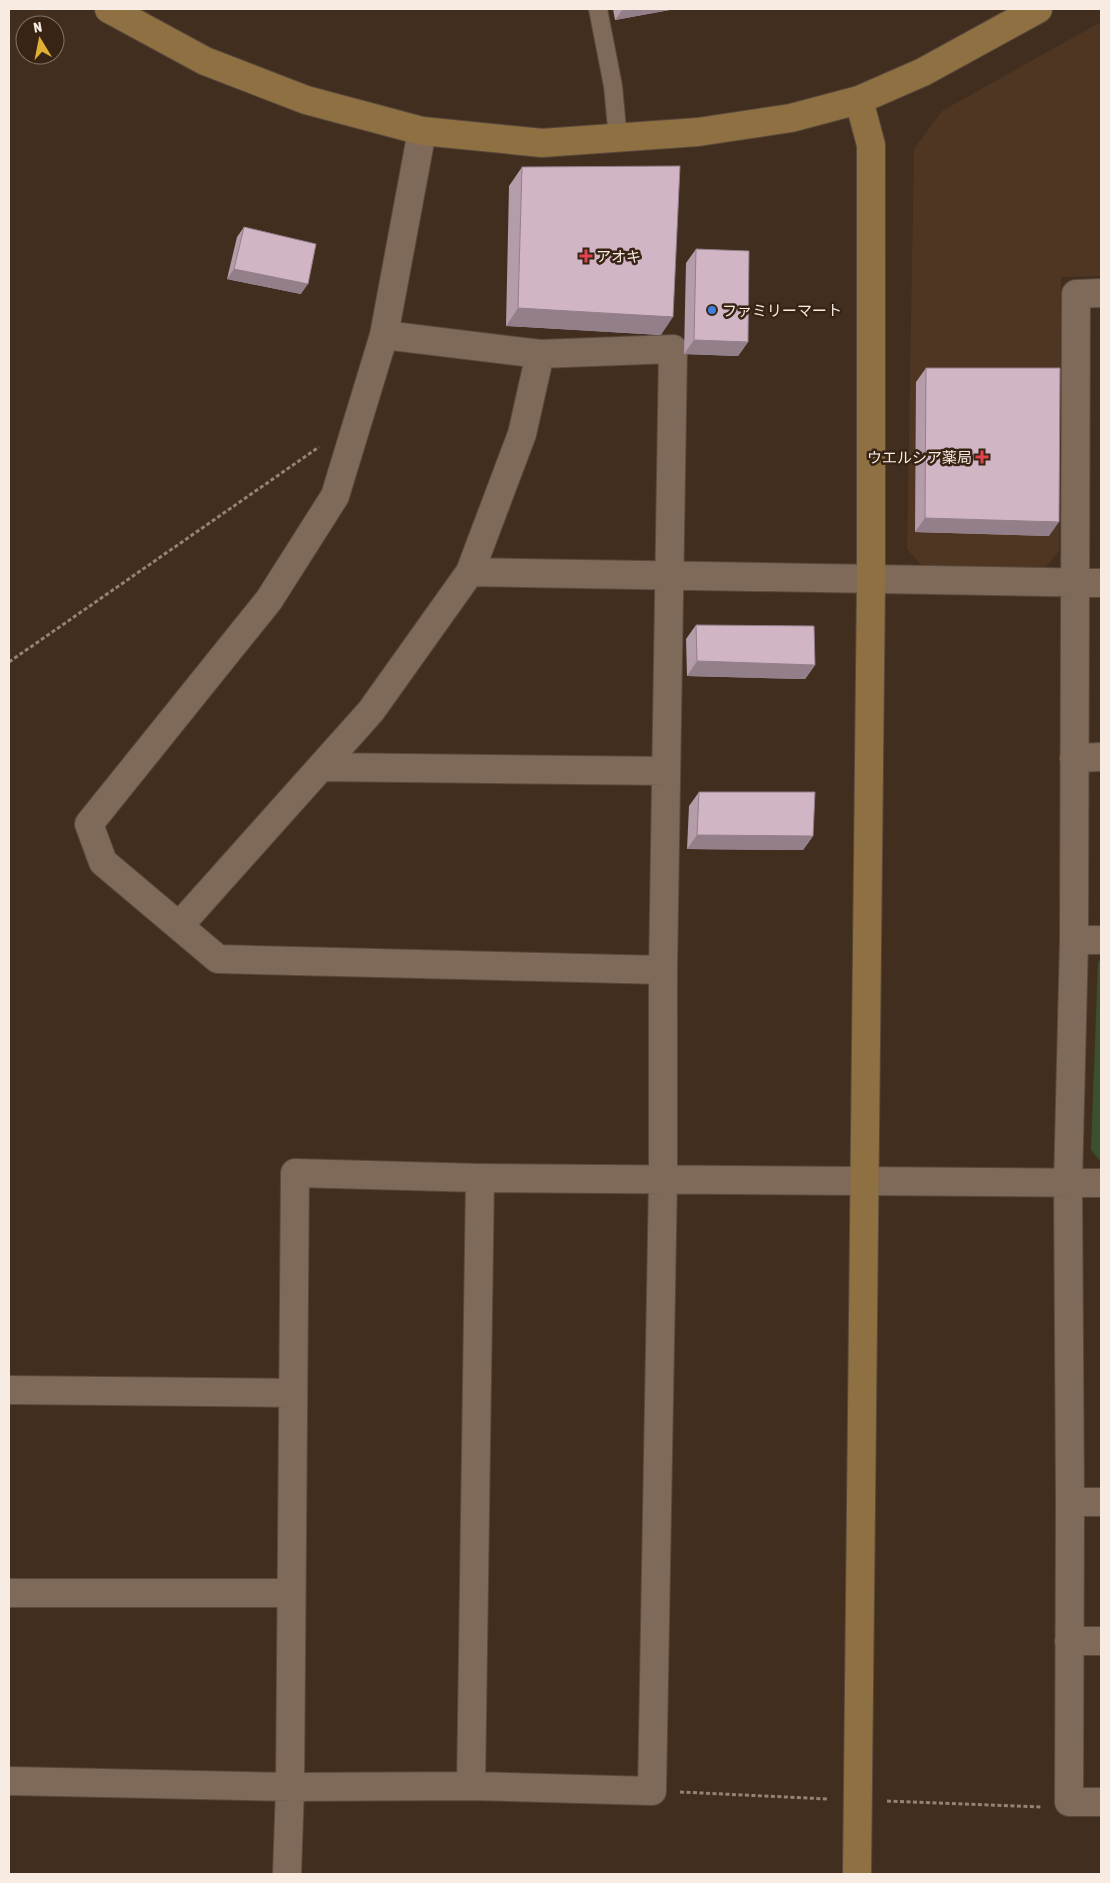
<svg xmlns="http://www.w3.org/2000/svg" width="1110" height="1883" font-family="'Asap Condensed','Noto Sans JP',sans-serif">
  <rect width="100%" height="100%" fill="#412e1f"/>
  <path fill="#4f3622" d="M1101,22V276L1061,277L1059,551L1046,567H923L907,549L914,149L942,111Z"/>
  <path fill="#3b512d" d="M1101,959V1162L1091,1150L1098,962Z"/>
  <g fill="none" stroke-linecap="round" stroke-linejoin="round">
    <defs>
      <path id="lane" d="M598,9L613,86L618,139"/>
      <path id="street" d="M1101,293L1076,294L1074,940L1068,1183L1070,1502L1069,1802H1101
        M384,335L422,131
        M470,572L1101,583
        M1074,758L1101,757
        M321,767L666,771
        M179,926L371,711L470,572L522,434L540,354
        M1074,940H1101
        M9,1390L293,1393
        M1070,1502H1101
        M9,1593H291
        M1069,1641H1101
        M9,1781L290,1787L471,1786L652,1791L663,1178V970L673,349L540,354L384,335L335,496L269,600L89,824L103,862L218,959L663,970
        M471,1786L480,1178
        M287,1874L290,1787L295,1173L480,1178L1101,1183"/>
      <path id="secondary" d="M109,9L205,61L306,100L422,131L542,143L698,132L791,118L859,100L923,72L1038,9
        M857,1874L871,580V145L859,100"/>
    </defs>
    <use href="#lane" stroke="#59493c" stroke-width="20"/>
    <use href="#street" stroke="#59493c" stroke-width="30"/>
    <use href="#secondary" stroke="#59493c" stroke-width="30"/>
    <path stroke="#938376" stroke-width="3" stroke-dasharray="4 2.5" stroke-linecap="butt" d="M9,662L319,447
      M680,1792L828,1799
      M887,1801L1041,1807"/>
    <use href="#lane" stroke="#7f6958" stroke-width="18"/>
    <use href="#street" stroke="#7f6958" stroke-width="28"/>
    <use href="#secondary" stroke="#8e7042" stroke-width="28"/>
  </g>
  <path fill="#b49ca9" d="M613,9H675L615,20Z
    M522,167L661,335L506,326L509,186Z
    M244,227L301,294L227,279L237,237Z
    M696,249L748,342L738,356L684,354L686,263Z
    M926,368L1049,536L915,532L916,382Z
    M696,625L815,665L805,679L687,676L686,639Z
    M699,792L813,836L803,850L687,849L689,806Z"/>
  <path fill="#927f89" d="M623,9H675L615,20Z
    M234,269L308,284L301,294L227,279Z
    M518,308L673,317L661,335L506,326Z
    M694,340L748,342L738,356L684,354Z
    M925,518L1059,522L1049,536L915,532Z
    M697,661L815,665L805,679L687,676Z
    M697,835L813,836L803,850L687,849Z"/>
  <path fill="#d1b5c4" stroke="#927f89" d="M680,166L673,317L518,308L522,167Z
    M244,227L316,244L308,284L234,269Z
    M696,249L749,251L748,342L694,340Z
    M926,368H1060L1059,522L925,518Z
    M696,625L814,626L815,665L697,661Z
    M699,792H815L813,836L697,835Z"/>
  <g fill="#e0444e" stroke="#372415" stroke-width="2">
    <path d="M583.5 248.5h5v5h5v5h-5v5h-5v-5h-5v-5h5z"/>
    <path d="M979.5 449.5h5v5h5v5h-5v5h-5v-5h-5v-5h5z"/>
  </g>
  <circle fill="#3f7fe0" stroke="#372415" stroke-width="2" cx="712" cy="310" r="5"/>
  <g text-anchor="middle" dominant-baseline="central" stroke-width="5" stroke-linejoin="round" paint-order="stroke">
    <g font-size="15" fill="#f8ece2" stroke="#372415" text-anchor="start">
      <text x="596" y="256">アオキ</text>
      <text x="722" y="310">ファミリーマート</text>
      <text x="972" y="457" text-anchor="end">ウエルシア薬局</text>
    </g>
  </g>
  <rect width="1110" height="1883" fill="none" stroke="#f8ece2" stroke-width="20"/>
  <g transform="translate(40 40) rotate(350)"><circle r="24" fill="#372415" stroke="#847467"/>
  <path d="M0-4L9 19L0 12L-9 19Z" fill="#e1af34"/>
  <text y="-8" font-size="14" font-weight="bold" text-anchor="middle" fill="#f8ece2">N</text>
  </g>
</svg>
